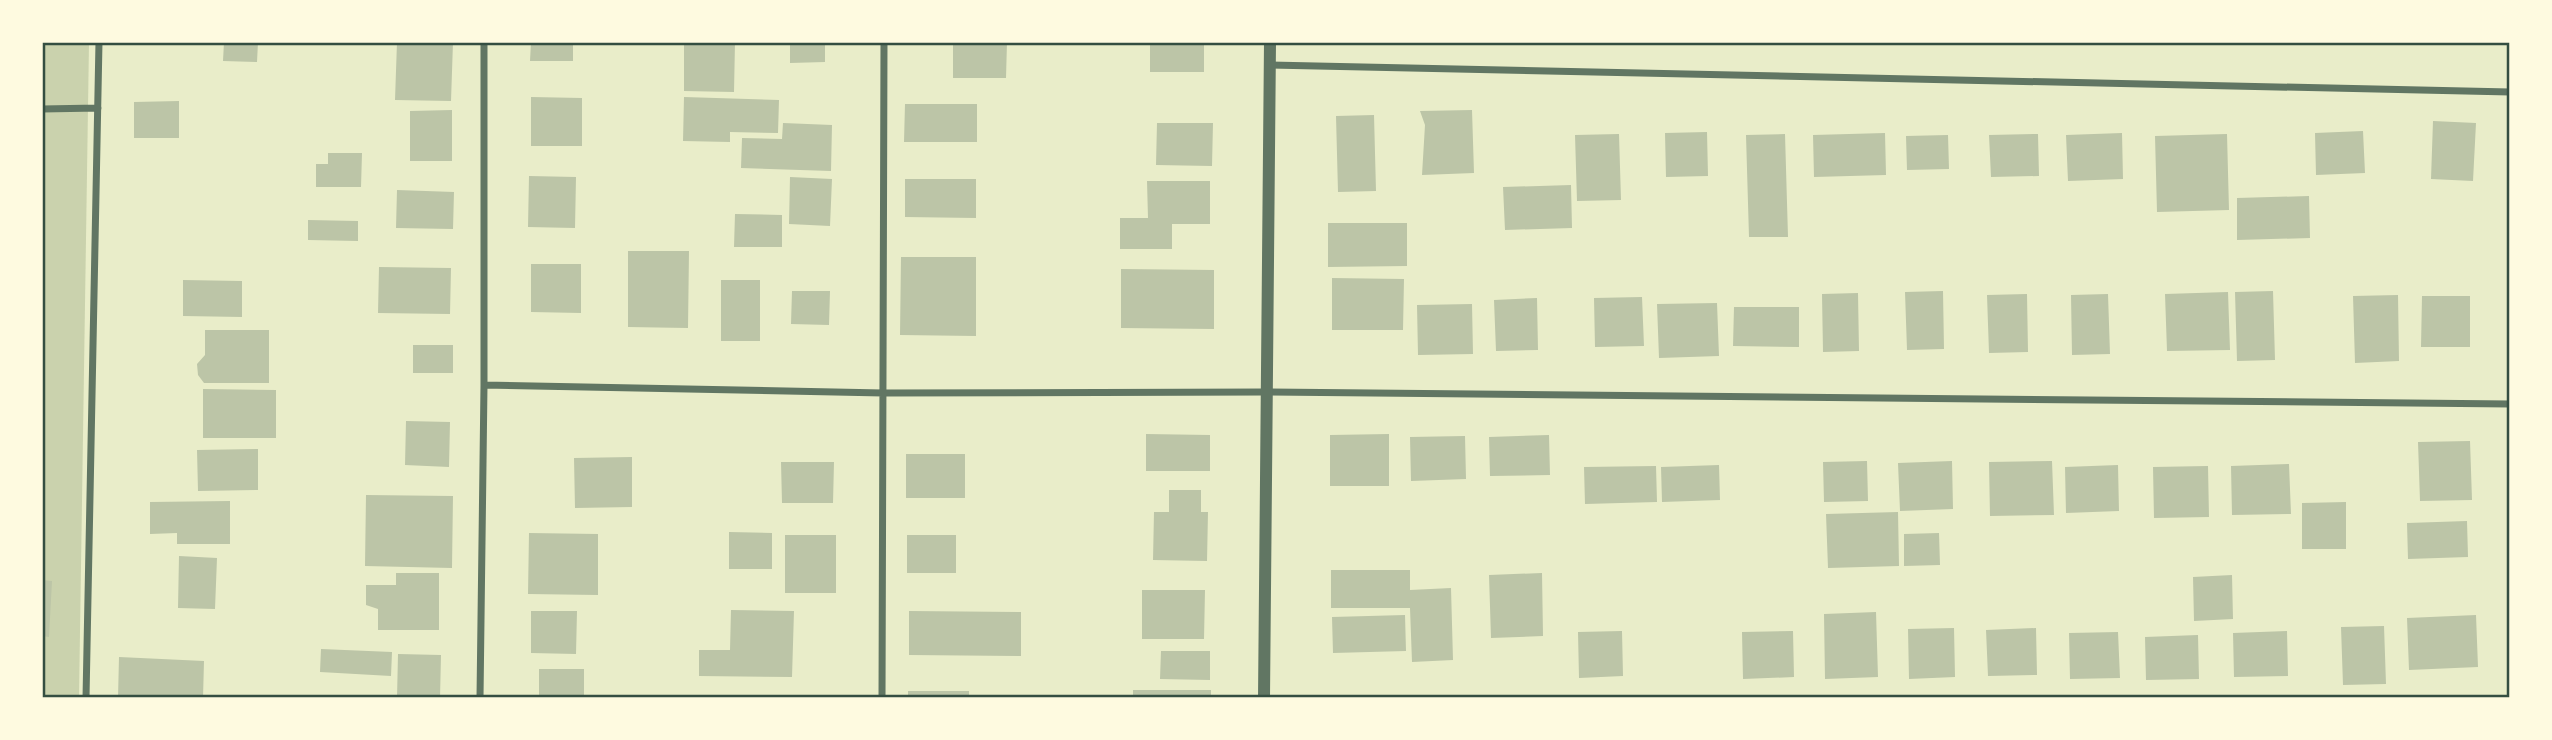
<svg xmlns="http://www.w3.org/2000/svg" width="2552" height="740" font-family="'Noto Sans',sans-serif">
  <rect width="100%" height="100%" fill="#e9edc9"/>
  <path fill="#cad2ad" d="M42,42H89L79,698H42Z"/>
  <path fill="#bcc5a7" d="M224,42H258L257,62L223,61Z
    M397,42H453L451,101L395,100Z
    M531,42H573V61H530Z
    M684,42H735L734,92L684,91Z
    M790,42H825V62L790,63Z
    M953,42H1007L1006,78H953Z
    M1150,42H1204V72H1150Z
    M531,97L582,98V146H531Z
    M684,97L779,100L778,133L730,132V142L683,141Z
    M179,101V138H134V102Z
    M905,104H977V142H904Z
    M452,110V161H410V111Z
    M1472,110L1474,173L1422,175L1425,125L1420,111Z
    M1374,115L1376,191L1338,192L1336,116Z
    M2433,121L2476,123L2473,181L2431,179Z
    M783,123L832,125L831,171L741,168L742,138L782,139Z
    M1157,123H1213L1212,166L1156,165Z
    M2363,131L2365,173L2316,175L2315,133Z
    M1707,132L1708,176L1666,177L1665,133Z
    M1885,133L1886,175L1814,177L1813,135Z
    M2122,133L2123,179L2068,181L2066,135Z
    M1619,134L1621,200L1577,201L1575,135Z
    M1785,134L1788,237H1749L1746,135Z
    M2038,134L2039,176L1991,177L1989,135Z
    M2227,134L2229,210L2157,212L2155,136Z
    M1948,135L1949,169L1907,170L1906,136Z
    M328,153H362L361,187H316V164H328Z
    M529,176L576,177L575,228L528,227Z
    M790,177L832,179L830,226L789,224Z
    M905,179H976V218L905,217Z
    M1147,181H1210V224H1172V249H1120V218H1148Z
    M1571,185L1572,228L1505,230L1503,187Z
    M397,190L454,192L453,229L396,228Z
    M2309,196L2310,238L2237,240V198Z
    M735,214L782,215V247H734Z
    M308,220L358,221V241L308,240Z
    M1328,223H1407V266L1328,267Z
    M628,251H689L688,328L628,327Z
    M901,257H976V336L900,335Z
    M531,264H581V313L531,312Z
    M379,267L451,268L450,314L378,313Z
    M1121,269L1214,270V329L1121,328Z
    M1332,278L1404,279L1403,330H1332Z
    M183,280L242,281V317L183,316Z
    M721,280H760V341H721Z
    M792,291H830L829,325L791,324Z
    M1943,291L1944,349L1907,350L1905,292Z
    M2273,291L2275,360L2237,361L2235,292Z
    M2228,292L2230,350L2167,351L2165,294Z
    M1858,293L1859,351L1823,352L1822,294Z
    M2027,294L2028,352L1989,353L1987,295Z
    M2108,294L2110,354L2072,355L2071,295Z
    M2398,295L2399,361L2355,363L2353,296Z
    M2422,296H2470V347H2421Z
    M1642,297L1644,346L1595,347L1594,298Z
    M1537,298L1538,350L1496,351L1494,300Z
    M1717,303L1719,356L1659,358L1657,304Z
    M1472,304L1473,354L1418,355L1417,305Z
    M1734,307H1799V347L1733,346Z
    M205,330H269V383H204L198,375L197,364L205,355Z
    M413,345H453V373H413Z
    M203,389L276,390V438H203Z
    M406,421L450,422L449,467L405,465Z
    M1146,434L1210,435V471H1146Z
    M1389,434V486H1330V435Z
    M1549,435L1550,475L1490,476L1489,437Z
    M1465,436L1466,479L1411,481L1410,437Z
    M2470,441L2472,500L2420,501L2418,442Z
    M258,449V490L198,491L197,450Z
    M906,454H965V498H906Z
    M632,457V507L575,508L574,458Z
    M1867,461L1868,501L1824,502L1823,462Z
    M1952,461L1953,509L1900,511L1898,463Z
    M2052,461L2054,515L1990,516L1989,462Z
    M781,462H834L833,503H782Z
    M2289,464L2291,514L2232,515L2231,466Z
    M1719,465L1720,500L1662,502L1661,467Z
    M2118,465L2119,511L2066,513L2065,467Z
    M1656,466L1657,502L1585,504L1584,467Z
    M2208,466L2209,517L2154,518L2153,467Z
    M1169,490H1201V512H1208L1207,561L1153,560L1154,512H1169Z
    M366,495L453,496L452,568L365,566Z
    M230,501V544H177V533L150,534V502Z
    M2346,502V549H2302V503Z
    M1898,512L1899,566L1828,568L1826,514Z
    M2467,521L2468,557L2408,559L2407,523Z
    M729,532L772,533V569H729Z
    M529,533L598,534V595L528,594Z
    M1939,533L1940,565L1904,566V534Z
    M785,535H836V593H785Z
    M907,535H956V573H907Z
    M179,556L217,558L215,609L178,608Z
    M1331,570H1410V590L1451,588L1453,660L1412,662L1410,608H1331Z
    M396,573H439V630H378V609L366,605V585H396Z
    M1542,573L1543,636L1491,638L1489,575Z
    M2232,575L2233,619L2194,621L2193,577Z
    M42,580L52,581L49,637L42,636Z
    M1142,590H1205L1204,639H1142Z
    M731,610L794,611L792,677L699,676V650H730Z
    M531,611H577L576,654L531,653Z
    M909,611L1021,612V656L909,655Z
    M1876,612L1878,677L1825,679L1824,614Z
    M1405,615L1406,651L1333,653L1332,617Z
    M2476,615L2478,667L2409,670L2407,618Z
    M2384,626L2386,684L2343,685L2341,627Z
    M1954,628L1955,677L1909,679L1908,629Z
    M2036,628L2037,675L1988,676L1986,630Z
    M1622,631L1623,676L1579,678L1578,632Z
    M1793,631L1794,677L1743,679L1742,632Z
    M2287,631L2288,676L2234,677L2233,633Z
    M2118,632L2120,678L2070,679L2069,633Z
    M2198,635L2199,679L2146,680L2145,637Z
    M321,649L392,652L391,676L320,672Z
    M1161,651H1210V680L1160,679Z
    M398,654L441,655L440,698H397Z
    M119,657L204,661L203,698H118Z
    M539,669H584V698H539Z
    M1133,690H1211V698H1133Z
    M908,691H969V698H908Z"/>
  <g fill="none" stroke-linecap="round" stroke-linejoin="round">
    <path stroke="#617663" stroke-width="7" d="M1270,65L2510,92
      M42,109L98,108
      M484,385L883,393L1267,392L2510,404
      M86,698L99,42
      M480,698L484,385V42
      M882,698L884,42"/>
    <path stroke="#617663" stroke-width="12" d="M1264,698L1270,42"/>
  </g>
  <rect width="2552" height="740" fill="none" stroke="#fefae0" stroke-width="88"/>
  <rect x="44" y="44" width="2464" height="652" fill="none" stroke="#344e41" stroke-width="2.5"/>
</svg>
